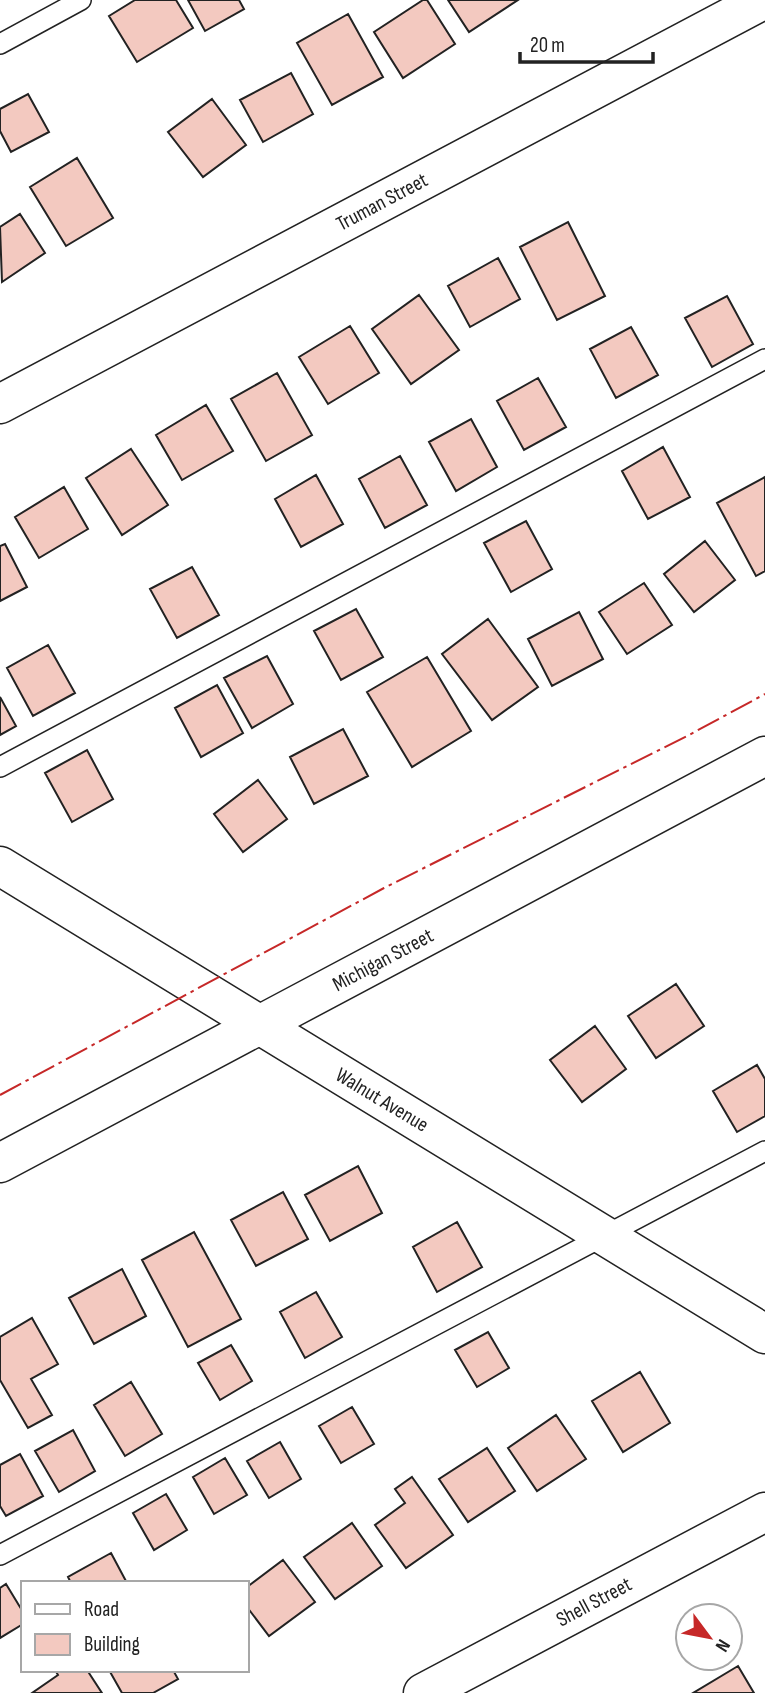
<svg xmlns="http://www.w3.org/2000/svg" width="765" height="1693" font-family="'Sofia Sans Condensed',sans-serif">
  <rect width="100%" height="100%" fill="#fff"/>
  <path fill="#f3c9c0" stroke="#222" stroke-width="2" d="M135,0H176L193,28L137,62L109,16Z
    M188,0H239L244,9L205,31Z
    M423,0H427L455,44L403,78L374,32Z
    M448,0H518L469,32Z
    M348,14L383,77L332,105L297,43Z
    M291,73L313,114L263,142L240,100Z
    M28,94L49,132L11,152L0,131V109Z
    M212,99L246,145L203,177L168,132Z
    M77,158L113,218L66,246L30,187Z
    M20,214L45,253L2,282L0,227Z
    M568,222L605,296L557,320L520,247Z
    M498,258L520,299L470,327L448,286Z
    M419,295L459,350L411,384L372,329Z
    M727,296L753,344L712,367L685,318Z
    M350,326L379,373L328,404L299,357Z
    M631,327L658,375L616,398L590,349Z
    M277,373L312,435L266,461L231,399Z
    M538,378L566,427L524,450L497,401Z
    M206,405L233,451L182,480L156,435Z
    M471,419L497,467L456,491L429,442Z
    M663,447L690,497L648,519L622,471Z
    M131,449L168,505L122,535L86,478Z
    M400,456L427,505L385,528L359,479Z
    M316,475L343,524L301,547L275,499Z
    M765,477V571L756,576L717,503Z
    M64,487L88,529L39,558L15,517Z
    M526,521L552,569L511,592L484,543Z
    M705,541L735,580L694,612L664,574Z
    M5,544L27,587L0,601V546Z
    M192,567L219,615L177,638L150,589Z
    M644,583L672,625L627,654L599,612Z
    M356,609L383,657L341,680L314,631Z
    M579,612L603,659L552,686L528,639Z
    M488,619L538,687L492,720L442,654Z
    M48,645L75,693L33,716L7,668Z
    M267,656L293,704L252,728L224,678Z
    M427,657L471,731L412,767L367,692Z
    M217,685L243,733L201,757L175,708Z
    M0,697L16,726L0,735Z
    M343,729L368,776L314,804L290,757Z
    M87,750L113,799L72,822L45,773Z
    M258,780L287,819L243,852L214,814Z
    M676,984L704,1026L656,1058L628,1016Z
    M595,1026L626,1069L582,1102L550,1060Z
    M757,1065L765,1079V1116L737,1132L713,1091Z
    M358,1166L382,1213L330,1241L305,1195Z
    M283,1192L308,1239L256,1266L231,1220Z
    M457,1222L482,1267L437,1292L413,1247Z
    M194,1232L241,1319L188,1347L142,1260Z
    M122,1269L146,1316L94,1344L69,1298Z
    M316,1292L342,1337L305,1358L280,1312Z
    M32,1318L58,1364L31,1379L52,1415L28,1428L0,1380V1337Z
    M488,1332L509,1368L477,1387L455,1350Z
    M231,1345L252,1381L220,1400L198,1363Z
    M640,1372L670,1423L623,1452L592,1401Z
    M131,1382L162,1434L125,1456L94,1405Z
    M352,1407L374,1444L341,1463L319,1426Z
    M556,1415L586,1459L537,1491L508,1448Z
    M73,1430L95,1471L59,1492L35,1451Z
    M280,1442L301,1479L269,1498L247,1461Z
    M487,1448L515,1491L468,1522L439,1479Z
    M20,1454L43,1496L6,1516L0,1506V1465Z
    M225,1458L247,1495L214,1514L193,1477Z
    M412,1477L453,1535L406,1568L375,1525L405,1503L395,1489Z
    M166,1494L187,1530L154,1550L133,1513Z
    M352,1523L382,1566L335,1599L304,1557Z
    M111,1553L127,1583H71L68,1577Z
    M283,1560L315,1602L269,1636L247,1607V1587Z
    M6,1584L23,1612V1624L0,1638V1588Z
    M738,1666L754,1693H693Z
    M55,1670H87L102,1693H32L58,1675Z
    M109,1670H173L178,1679L153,1693H122Z"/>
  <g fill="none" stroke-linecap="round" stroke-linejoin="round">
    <defs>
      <path id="service" d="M0,44L81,0
        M0,767L765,359
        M0,1555L765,1151"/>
      <path id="minor" d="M0,404L763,0
        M0,866L765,1334
        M423,1693L765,1512"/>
      <path id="secondary" d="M0,1163L765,756"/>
    </defs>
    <use href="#service" stroke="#222" stroke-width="22"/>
    <use href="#minor" stroke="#222" stroke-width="41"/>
    <use href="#secondary" stroke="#222" stroke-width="41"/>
    <use href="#service" stroke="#fff" stroke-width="19"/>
    <use href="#minor" stroke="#fff" stroke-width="38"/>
    <use href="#secondary" stroke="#fff" stroke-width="38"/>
    <path stroke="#c62828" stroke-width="2" stroke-dasharray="24 5 3.5 5" stroke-linecap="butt" d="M0,1095L384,888L689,735L765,694"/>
  </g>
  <g text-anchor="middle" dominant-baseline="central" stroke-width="5" stroke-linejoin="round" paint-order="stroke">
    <g font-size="21" fill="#222" stroke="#fff">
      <text transform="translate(382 202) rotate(-28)">Truman Street</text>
      <text transform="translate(383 960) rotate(-28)">Michigan Street</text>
      <text transform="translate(382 1100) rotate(31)">Walnut Avenue</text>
      <text transform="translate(594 1602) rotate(-28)">Shell Street</text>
    </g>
  </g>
  <rect x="21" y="1581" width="228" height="91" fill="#ffffff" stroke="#a7a7a7" stroke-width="2"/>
  <rect x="35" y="1604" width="35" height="10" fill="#ffffff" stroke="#a7a7a7" stroke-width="2"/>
  <text x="84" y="1616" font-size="21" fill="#222222">Road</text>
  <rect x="35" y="1634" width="35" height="21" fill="#f3c9c0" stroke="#a7a7a7" stroke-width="2"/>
  <text x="84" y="1651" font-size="21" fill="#222222">Building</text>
  <g transform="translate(709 1637) rotate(122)"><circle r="33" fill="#ffffff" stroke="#a7a7a7" stroke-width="2"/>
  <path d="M0-5L12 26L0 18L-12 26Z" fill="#c62828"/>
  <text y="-10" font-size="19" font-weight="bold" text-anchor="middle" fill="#222222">N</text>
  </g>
  <path d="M520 52v10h133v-10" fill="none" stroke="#222222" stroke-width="3.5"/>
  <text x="530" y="52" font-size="21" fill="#222222" stroke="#ffffff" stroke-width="5" paint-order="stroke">20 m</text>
</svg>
